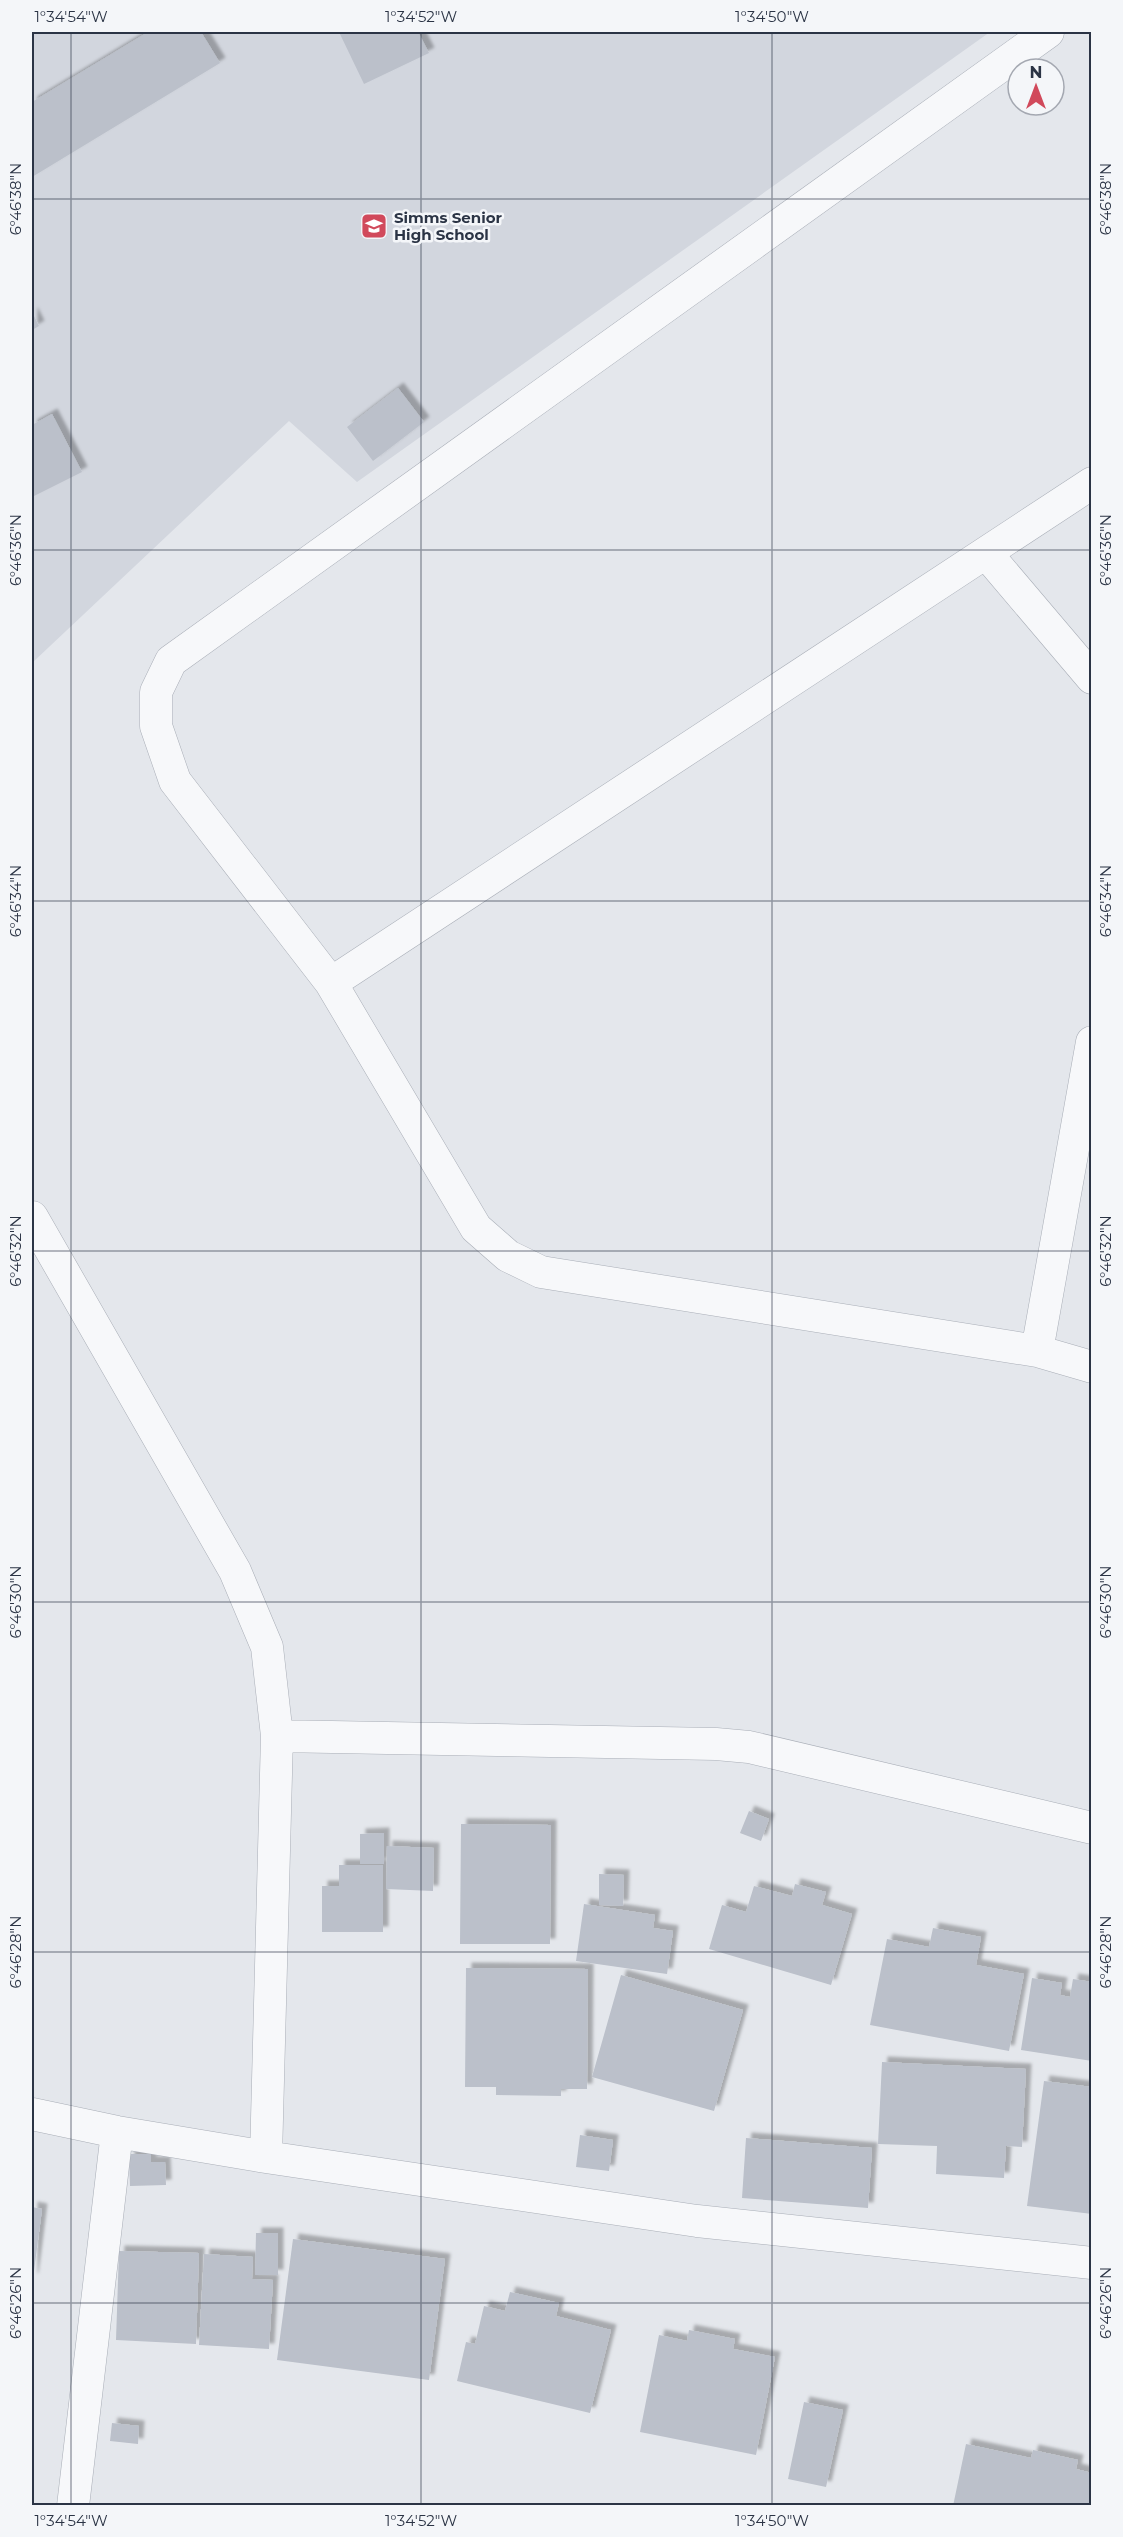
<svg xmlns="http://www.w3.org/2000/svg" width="1123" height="2537" font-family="Montserrat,sans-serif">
  <defs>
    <filter id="shadow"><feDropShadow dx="5.5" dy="-5.5" stdDeviation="1.5" flood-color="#0004"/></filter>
  </defs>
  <rect width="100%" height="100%" fill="#e4e7ec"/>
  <path fill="#d2d6de" d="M32,32H990L357,482L289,421L32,663Z"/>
  <path fill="#bbc0ca" filter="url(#shadow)" d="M148,32H201L220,63L32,177V102Z
    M339,32H418L429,53L364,84Z
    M32,312L39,326L32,330Z
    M398,388L424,422L373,461L347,427Z
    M52,414L82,472L32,497V425Z
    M749,1811L769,1819L761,1841L740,1833Z
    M461,1824L551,1825L550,1944H460Z
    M384,1833V1864H360V1834Z
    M387,1846L434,1848L433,1891L386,1889Z
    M339,1865H383V1932H322V1886H339Z
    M599,1874L624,1875L623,1906L599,1905Z
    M795,1884L826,1892L822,1905L852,1914L831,1985L709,1949L722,1905L746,1912L754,1886L792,1896Z
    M584,1904L655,1915L653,1928L673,1931L667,1974L576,1961Z
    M933,1928L981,1937L976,1965L1024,1974L1009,2051L870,2025L887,1939L929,1947Z
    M466,1968L588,1969L587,2089H561V2096L496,2095V2087H465Z
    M621,1975L743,2010L714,2111L592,2077Z
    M1032,1978L1062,1983L1060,1995L1070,1997L1073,1979L1092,1982V2061L1021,2050Z
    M882,2062L1026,2069L1022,2147L1006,2146L1004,2178L936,2174L937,2146L878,2144Z
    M1044,2081L1092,2087V2214L1027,2206Z
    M580,2135L613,2140L609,2171L576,2167Z
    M746,2138L872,2148L868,2208L742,2198Z
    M129,2154H151V2162H165L166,2185L130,2186Z
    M32,2207L42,2209L33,2279L32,2278Z
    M256,2233H278V2275H255Z
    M293,2239L445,2259L429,2380L277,2360Z
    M119,2251L199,2253L196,2344L116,2340Z
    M204,2254L253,2257L252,2279L273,2280L269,2349L199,2345Z
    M510,2292L559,2303L556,2316L611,2330L590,2413L457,2381L466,2342L475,2344L484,2306L505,2311Z
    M689,2330L735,2339L733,2349L775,2357L756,2455L640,2432L659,2335L687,2341Z
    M804,2402L843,2410L826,2487L788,2479Z
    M112,2423L139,2426L138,2444L110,2441Z
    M966,2444L1031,2458L1033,2450L1078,2460L1076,2469L1092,2473V2506H953Z"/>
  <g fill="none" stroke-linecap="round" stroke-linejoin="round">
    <defs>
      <path id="street" d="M1048,32L171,661L156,692V726L175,781L331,983L476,1228L508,1256L541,1272L1037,1351L1092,1367
        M986,553L1092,678
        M331,983L1092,483
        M32,1217L235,1571L267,1647L277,1736L266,2157
        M1037,1351L1092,1042
        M277,1736L716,1744L749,1747L1092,1828
        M32,2114L117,2132L266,2157L697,2221L1092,2263
        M73,2506L117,2132"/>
    </defs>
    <use href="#street" stroke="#a9aeb7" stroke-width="33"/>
    <use href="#street" stroke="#f7f8fa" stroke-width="32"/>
  </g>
  <path fill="none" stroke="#2b3445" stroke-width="1.5" stroke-opacity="0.45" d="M71,32V2506M421,32V2506M772,32V2506M32,199H1092M32,550H1092M32,901H1092M32,1251H1092M32,1602H1092M32,1952H1092M32,2303H1092"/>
  <defs>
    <symbol id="school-square" viewBox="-11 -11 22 22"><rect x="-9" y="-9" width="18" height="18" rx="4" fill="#d1495b" stroke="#f4f6f9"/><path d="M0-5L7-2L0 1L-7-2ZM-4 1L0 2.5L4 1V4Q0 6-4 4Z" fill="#fff"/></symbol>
  </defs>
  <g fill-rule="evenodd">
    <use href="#school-square" x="359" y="211" width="30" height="30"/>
  </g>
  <g text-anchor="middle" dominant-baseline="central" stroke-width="5" stroke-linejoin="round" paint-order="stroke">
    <g font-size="15" font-weight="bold" fill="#2b3445" stroke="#f4f6f9" text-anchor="start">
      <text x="394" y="217">Simms Senior<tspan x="394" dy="17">High School</tspan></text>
    </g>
  </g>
  <rect width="1123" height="2537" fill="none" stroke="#f4f6f9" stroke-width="66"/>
  <g transform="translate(1036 87)"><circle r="28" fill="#f4f6f9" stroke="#a4a8b1" stroke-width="1.5"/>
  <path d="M0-4.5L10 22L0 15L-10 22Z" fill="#d1495b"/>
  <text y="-9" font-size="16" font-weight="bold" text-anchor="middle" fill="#2b3445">N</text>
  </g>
  <rect x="33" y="33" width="1057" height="2471" fill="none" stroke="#2b3445" stroke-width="2"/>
  <g font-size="15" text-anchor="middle" fill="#2b3445">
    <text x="71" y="22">1°34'54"W</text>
    <text x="421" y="22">1°34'52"W</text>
    <text x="772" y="22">1°34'50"W</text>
    <text transform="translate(16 199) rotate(-90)" y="5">6°46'38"N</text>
    <text transform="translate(1106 199) rotate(-90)" y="5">6°46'38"N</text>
    <text transform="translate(16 550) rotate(-90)" y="5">6°46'36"N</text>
    <text transform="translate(1106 550) rotate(-90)" y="5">6°46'36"N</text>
    <text transform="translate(16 901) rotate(-90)" y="5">6°46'34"N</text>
    <text transform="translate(1106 901) rotate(-90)" y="5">6°46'34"N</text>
    <text transform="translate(16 1251) rotate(-90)" y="5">6°46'32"N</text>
    <text transform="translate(1106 1251) rotate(-90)" y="5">6°46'32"N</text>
    <text transform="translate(16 1602) rotate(-90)" y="5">6°46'30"N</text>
    <text transform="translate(1106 1602) rotate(-90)" y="5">6°46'30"N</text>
    <text transform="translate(16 1952) rotate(-90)" y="5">6°46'28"N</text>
    <text transform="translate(1106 1952) rotate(-90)" y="5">6°46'28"N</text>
    <text transform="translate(16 2303) rotate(-90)" y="5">6°46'26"N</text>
    <text transform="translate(1106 2303) rotate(-90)" y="5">6°46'26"N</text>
    <text x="71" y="2526">1°34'54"W</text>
    <text x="421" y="2526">1°34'52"W</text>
    <text x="772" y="2526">1°34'50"W</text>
  </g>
</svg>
